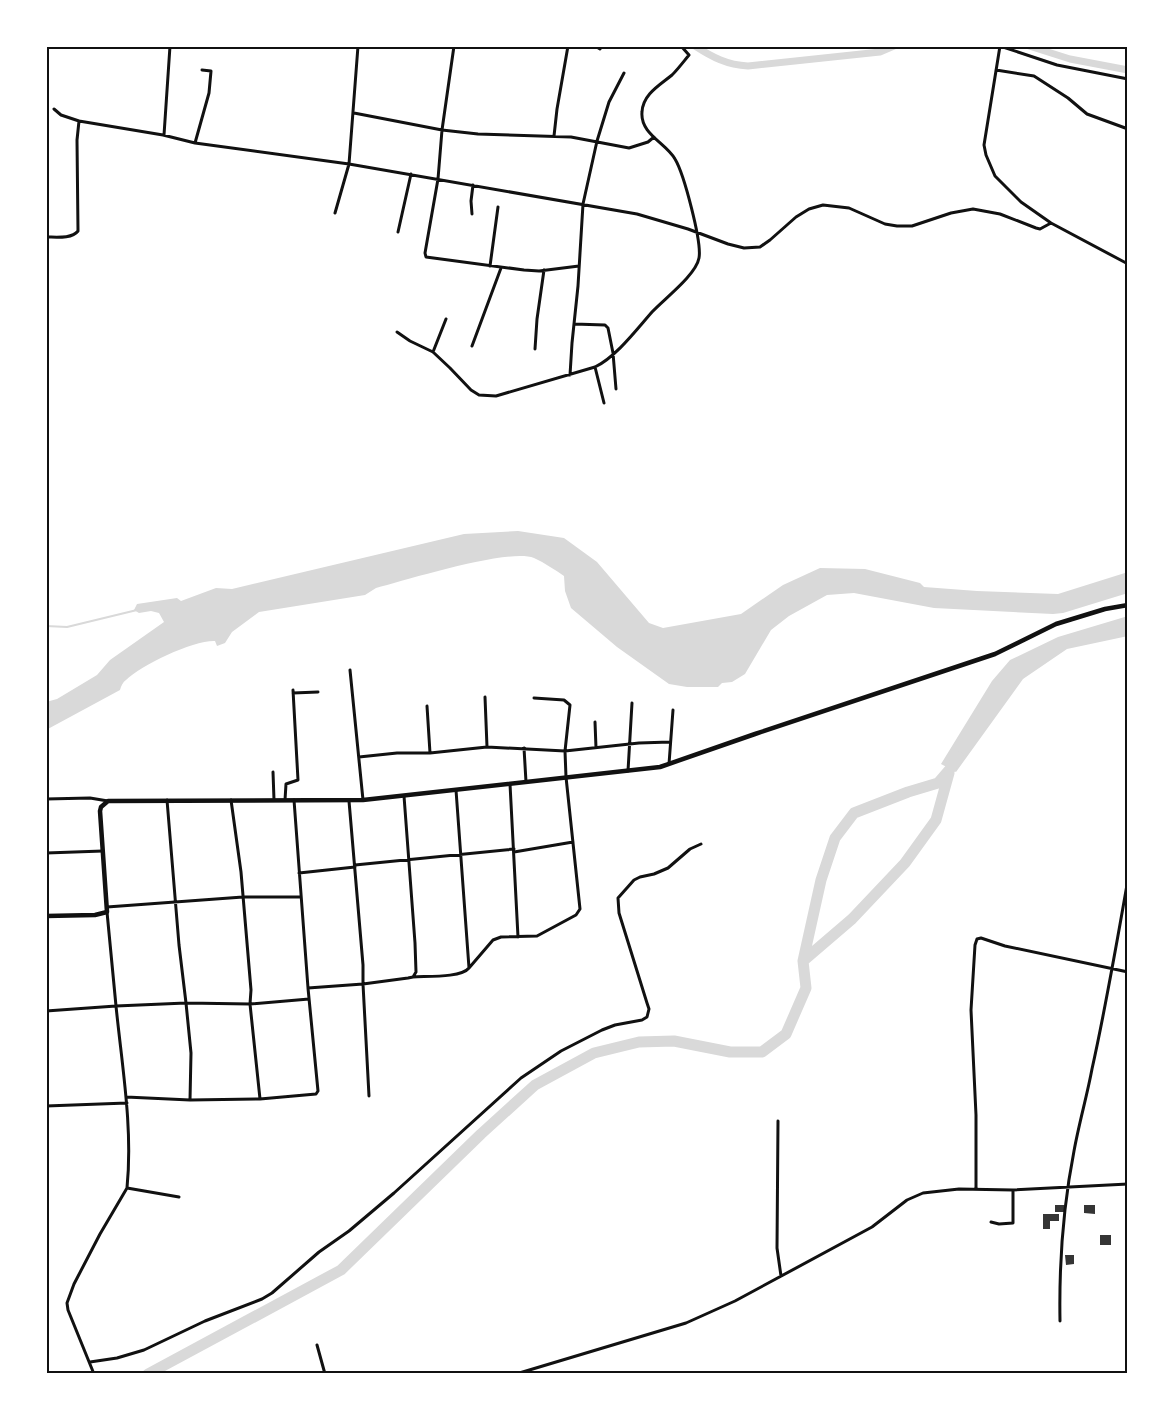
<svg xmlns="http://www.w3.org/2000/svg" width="1174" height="1420" font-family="'Sofia Sans Condensed',sans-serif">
  <rect width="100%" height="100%" fill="#fff"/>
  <path fill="#d9d9d9" d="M518,531L564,538L597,562L649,623L663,628L741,614L783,585L820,568L865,569L920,583L924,587L977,591L1058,594L1128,572V593L1063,613L1053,614L934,608L854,593L827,595L789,616L771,630L745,674L732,682L722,683L718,687H687L669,684L617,647L571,608L565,591L564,576C555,570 545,563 534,558C508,548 407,580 376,588L365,595L259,612L232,632L225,643L217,646L215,641C194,640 141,665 126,680C123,682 121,686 120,690L46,730V702L57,699L97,675L110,660L164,622L159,613L151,611L139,613L134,610L137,604L177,598L181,601L216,588L232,589L464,534Z
    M1128,616V636L1067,649L1023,679L956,772L941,764L992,681L1010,660L1058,637Z"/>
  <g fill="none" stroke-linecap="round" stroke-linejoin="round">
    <path stroke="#d9d9d9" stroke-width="2" d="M46,626L67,627L137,610"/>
    <path stroke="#d9d9d9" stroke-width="7" d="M695,46C712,57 727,65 748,66L880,52L894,46
      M1029,46L1070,59L1128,70"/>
    <path stroke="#d9d9d9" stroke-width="11" d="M803,961L852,919L905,863L936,820L949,773
      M148,1374L341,1270L481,1134L535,1085L594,1053L639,1042L674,1041L730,1052H762L786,1034L806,988L803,961L821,880L835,838L854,813L908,792L938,783L950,769L958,757"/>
  </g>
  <path fill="#353535" d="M1055,1205H1064V1212H1055Z
    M1084,1205H1095V1214L1084,1213Z
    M1043,1214H1059V1221H1050V1229H1043Z
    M1100,1235H1111V1245H1100Z
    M1065,1255H1074V1264L1066,1265Z"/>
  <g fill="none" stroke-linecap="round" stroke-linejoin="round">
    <path stroke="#111" stroke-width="3" d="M454,46L442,130L438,179L425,253L426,257L524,270L539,271L579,266
      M595,46L600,49
      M1000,46L984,145L986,155L995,176L1021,202L1051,223L1128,264
      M1000,46L1057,65L1128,79
      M996,70L1034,76L1068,98L1087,114L1128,129
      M54,109L61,115L79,121
      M354,113L442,130L478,134L571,137L629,148L648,142L654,137
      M164,135L170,46
      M554,136L557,109L568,46
      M195,143L209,93L211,71L202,70
      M335,213L349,164L637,214L688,229L728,244L744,248L760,247L770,240L796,217L809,209L823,205L849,208L885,224L897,226H912L951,213L973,209L1000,214L1036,228L1040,229L1051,223
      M472,214L471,201L473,185
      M398,232L411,174
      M46,237C56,237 72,239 78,231L77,140L79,121L163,135L195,143L349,164L358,46
      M490,266L498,207
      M574,324L605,325L608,328L613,353L616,389
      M397,332L410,341L433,352L450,368L471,390L479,395L496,396L595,367C616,357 637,329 652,312C664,299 696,275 699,258C702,242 684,174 675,159C666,143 640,134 642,112C643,94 660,85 672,75C678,69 684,61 689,55L681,46
      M472,346L501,268
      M535,349L537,319L544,270
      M433,352L446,319
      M595,367L604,403
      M570,375L572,343L578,286L583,204L597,141L609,102L624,73
      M350,670L363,800
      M293,693L318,692
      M485,697L487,747
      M427,706L430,753
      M595,722L596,748
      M524,748L526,782
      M359,757L397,753H430L487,747L565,751L639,743L670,742
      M669,764L673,710
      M628,771L632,703
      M273,772L274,800
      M510,784L518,937
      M456,790L469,968L493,940L501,937L537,936L576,915L580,909L566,777L565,751L570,705L564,700L534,698
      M46,799L90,798L108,801
      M285,800L286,784L298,780L293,690
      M514,852L573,842
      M46,853L103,851
      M355,865L514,849
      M299,873L355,867
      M107,907L243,897H301
      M107,912L116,1006L186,1003L179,945L167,800
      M413,977C426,976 461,978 469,968
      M308,988L363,984V965L349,801
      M46,1011L116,1006C122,1066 133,1128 127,1188
      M369,1096L363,984L408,978L413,977L416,972L415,943L404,796
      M126,1097L190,1100L191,1053L186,1003L250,1004L251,990L241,872L231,800
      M260,1099L316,1094L318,1091L308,988L294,800
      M190,1100L260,1099L250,1004L309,999
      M46,1106L127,1103
      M778,1121L777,1248L781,1276
      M976,1189V1115L971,1010L975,945L977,939L981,938L1005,946L1128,972
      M991,1222L999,1224L1013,1223V1190
      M1060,1321C1059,1264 1063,1207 1074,1151C1079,1123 1087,1096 1092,1069C1106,1006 1117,942 1128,879
      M317,1345L325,1374
      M90,1362L117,1358L144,1350L205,1321L262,1299L272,1293L319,1252L349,1231L394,1193L521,1078L561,1051L602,1030L615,1025L642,1020L647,1017L649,1009L647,1003L619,913L618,898L634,880L640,877L654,874L668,868L690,849L701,844
      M94,1374L68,1310L67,1303L74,1284L100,1234L127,1188L179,1197
      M516,1374L686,1323L735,1301L872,1227L907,1200L923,1193L959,1189L1013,1190L1128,1184"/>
    <path stroke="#111" stroke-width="4.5" d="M46,916L95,915L107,912L100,811L101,807L108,801L363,800L660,767L755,734L995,654L1056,624L1105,609L1128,605"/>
  </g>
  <rect width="1174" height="1420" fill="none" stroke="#ffffff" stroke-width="95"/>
  <rect x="48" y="48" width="1078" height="1324" fill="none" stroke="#111" stroke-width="2"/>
</svg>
